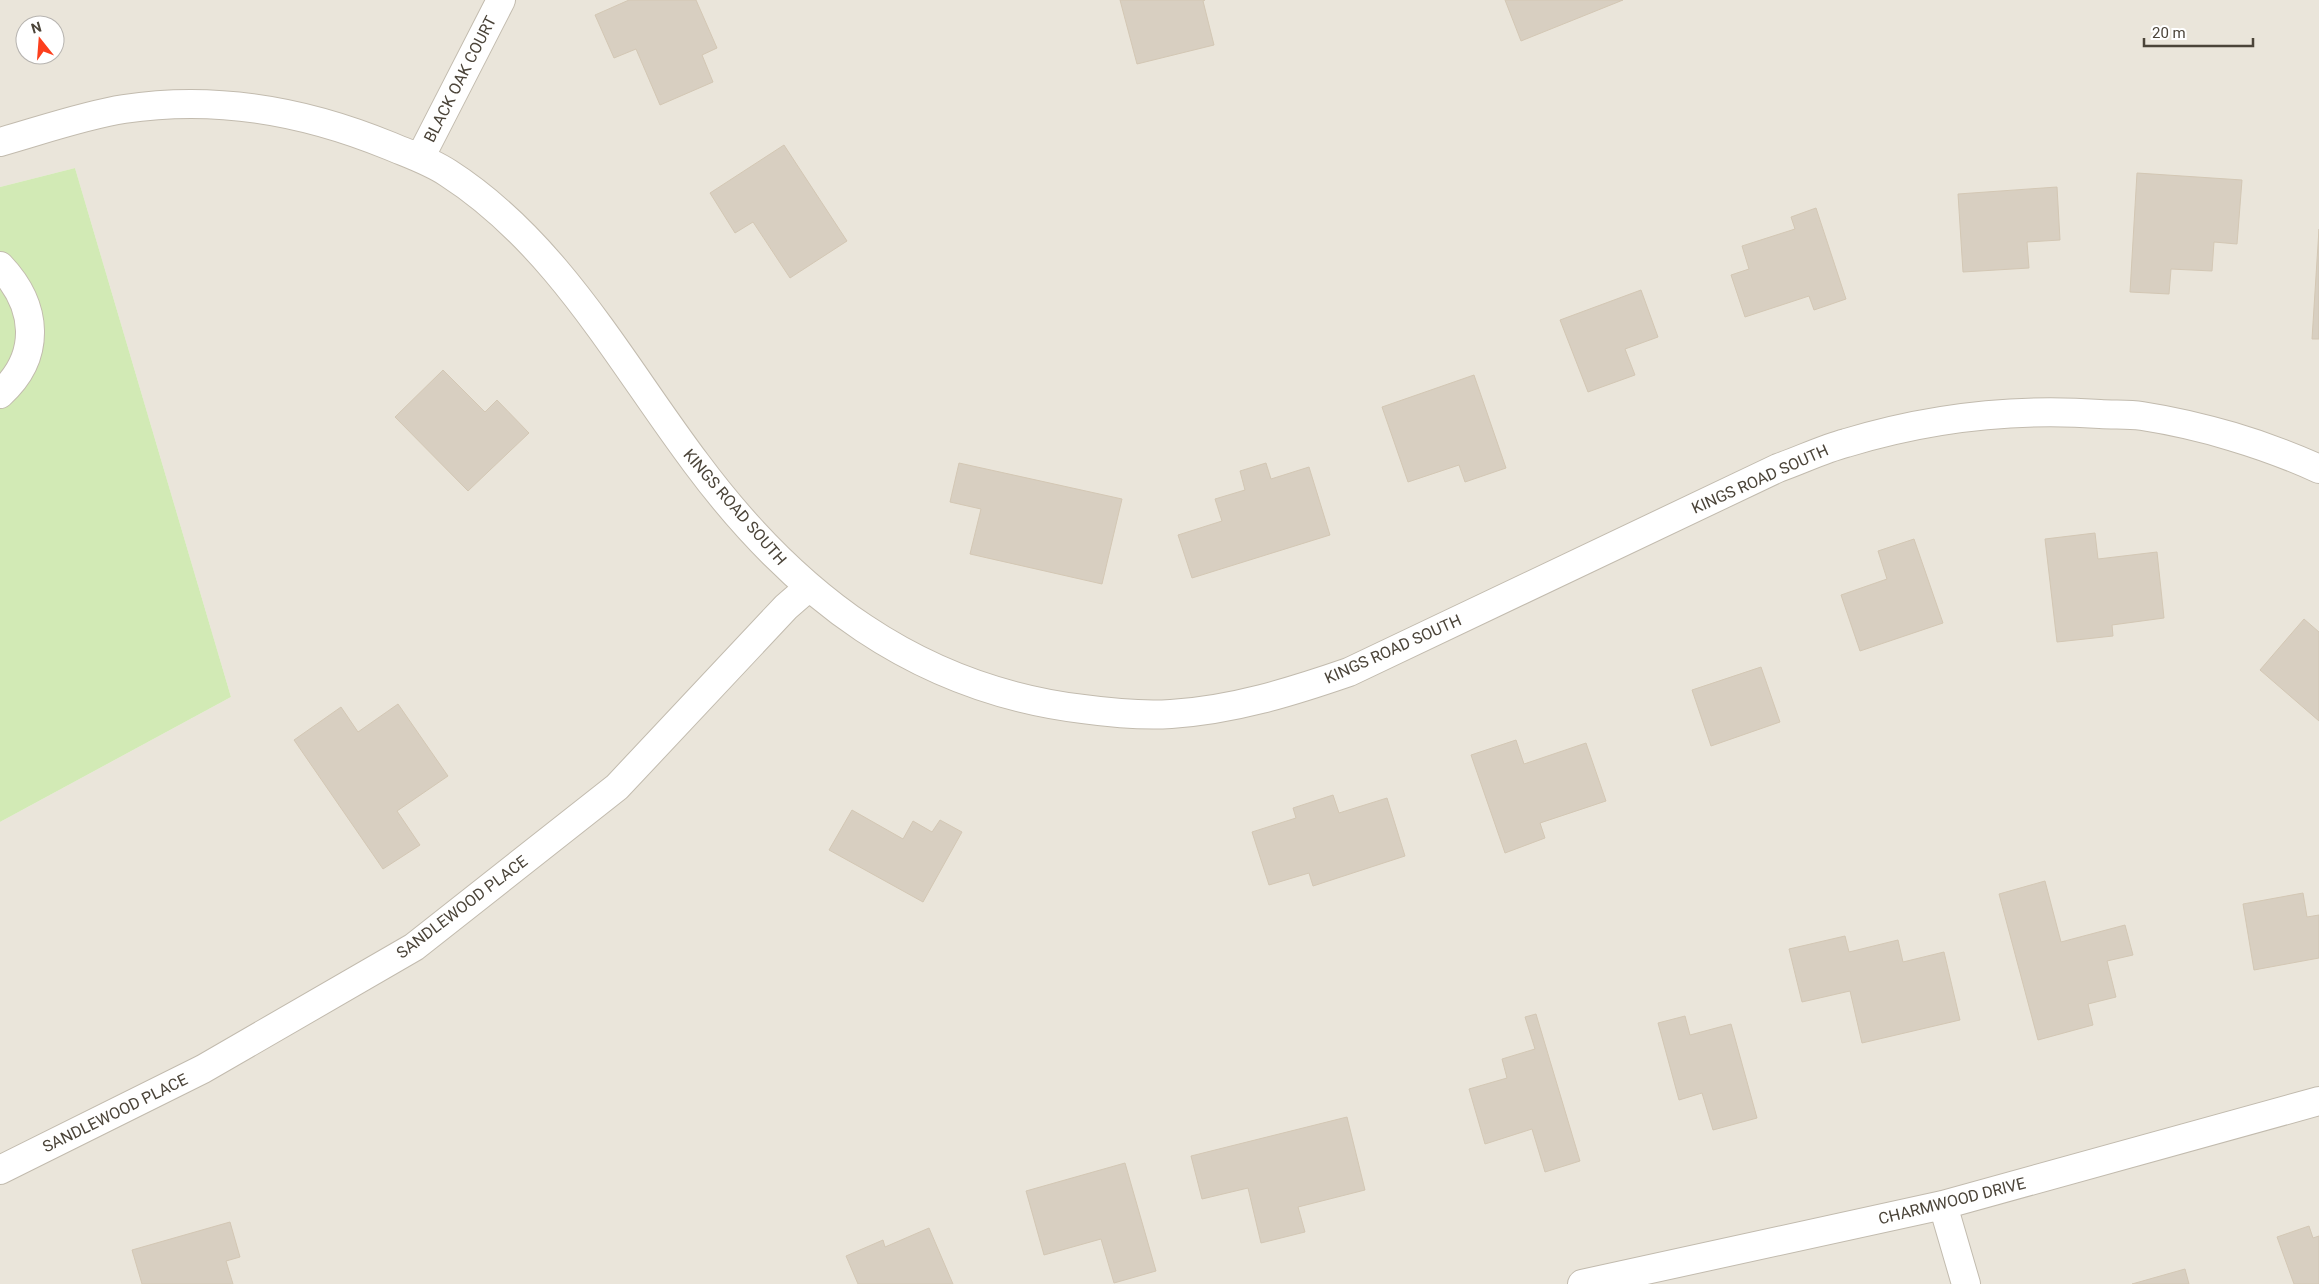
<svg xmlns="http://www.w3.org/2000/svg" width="2319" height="1284" font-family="Roboto,sans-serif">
  <rect width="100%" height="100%" fill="#f6f3ec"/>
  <path fill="#eae5da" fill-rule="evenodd" d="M0,0H2319V1284H0V822L231,697L75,168L0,187ZM25,25H55V55H25Z"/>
  <path fill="#d2eab5" d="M75,168L231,697L0,822V187Z"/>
  <path fill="#d8cfc1" stroke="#d3c7b4" d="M629,0H696L717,48L702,55L713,82L660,105L636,49L614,58L595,15Z
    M1120,0H1205L1203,1L1214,45L1137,64Z
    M1505,0H1623L1521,41Z
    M784,145L847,241L790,278L753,222L735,233L710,193Z
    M2137,173L2242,180L2237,244L2214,242L2212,271L2171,269L2169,294L2130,292Z
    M2057,187L2060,240L2027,242L2029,268L1963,272L1958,194Z
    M1816,208L1846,299L1814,310L1809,296L1745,317L1731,275L1749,269L1742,246L1795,229L1791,217Z
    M2319,229V339H2312Z
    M1641,290L1658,337L1625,349L1635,375L1588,392L1560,320Z
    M443,370L485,412L497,400L529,433L468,491L395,417Z
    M1474,375L1506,468L1465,482L1459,465L1408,482L1382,407Z
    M959,463L1122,499L1102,584L970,554L981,509L950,502Z
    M1266,463L1271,479L1309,467L1330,535L1192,578L1178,535L1222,521L1215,499L1245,490L1240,471Z
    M2095,533L2098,559L2157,552L2164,618L2112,625L2113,636L2057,642L2045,539Z
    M1914,539L1943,623L1860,651L1841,595L1887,579L1878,551Z
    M2304,619L2319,632V721L2260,670Z
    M1761,667L1780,722L1711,746L1692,690Z
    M398,704L448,776L397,811L420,845L383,869L294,740L341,707L358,732Z
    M1516,740L1524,764L1586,743L1606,801L1540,823L1545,838L1505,853L1471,755Z
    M1333,795L1339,813L1387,798L1405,856L1313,886L1309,873L1269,885L1252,832L1296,818L1293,808Z
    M852,810L903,839L913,821L932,832L940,820L962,832L923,902L829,850Z
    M2045,881L2061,942L2125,925L2133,955L2107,961L2116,997L2088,1004L2093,1025L2038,1040L1999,894Z
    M2303,893L2307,917L2319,915V958L2254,970L2243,904Z
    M1845,936L1849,952L1898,940L1903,962L1944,952L1960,1020L1862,1043L1850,991L1802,1002L1789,949Z
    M1536,1014L1580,1161L1545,1172L1532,1129L1485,1144L1469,1089L1507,1078L1502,1059L1535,1049L1525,1017Z
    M1685,1016L1690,1035L1731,1024L1757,1118L1713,1130L1702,1093L1679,1100L1658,1023Z
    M1347,1117L1365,1190L1298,1207L1305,1232L1261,1243L1248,1188L1202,1199L1191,1156Z
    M1125,1163L1156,1271L1114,1283L1101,1239L1044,1255L1026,1191Z
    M230,1222L240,1257L226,1261L233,1284H142L132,1250Z
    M2309,1226L2313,1238L2319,1236V1284H2294L2277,1237Z
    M929,1228L953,1284H858L846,1256L883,1240L885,1247Z
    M2185,1269L2189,1284H2132Z"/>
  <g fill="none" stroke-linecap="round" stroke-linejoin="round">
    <defs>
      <path id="minor" d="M0,142C39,131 85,115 124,109C215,95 305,111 390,146C409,154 430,161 448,173C557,243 620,362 696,463C794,595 916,689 1083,709C1112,713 1141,716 1171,714C1233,710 1291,692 1349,672L1778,468C1801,460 1823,449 1846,443C1928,418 2014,408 2100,414C2114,415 2128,414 2142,416C2200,425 2265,444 2319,469
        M420,158L501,0
        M0,266C38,306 42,356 0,394
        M0,1170L203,1069L414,947L617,787L786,607L809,587
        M1943,1205L1966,1284
        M1582,1284L1943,1205L2319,1101"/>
    </defs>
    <use href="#minor" stroke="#c2bbae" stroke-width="30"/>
    <use href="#minor" stroke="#fff" stroke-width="28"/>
  </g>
  <g text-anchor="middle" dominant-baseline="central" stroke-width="4" stroke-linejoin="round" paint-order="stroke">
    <g font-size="16" fill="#4b4439" stroke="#fff">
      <text transform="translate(460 79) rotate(-63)">BLACK OAK COURT</text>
      <text transform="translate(1760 479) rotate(-24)">KINGS ROAD SOUTH</text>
      <text transform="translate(735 507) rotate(49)">KINGS ROAD SOUTH</text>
      <text transform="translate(1393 649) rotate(-24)">KINGS ROAD SOUTH</text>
      <text transform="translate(462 907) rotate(-37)">SANDLEWOOD PLACE</text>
      <text transform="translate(115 1113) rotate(-26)">SANDLEWOOD PLACE</text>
      <text transform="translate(1952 1201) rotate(-14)">CHARMWOOD DRIVE</text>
    </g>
  </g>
  <g transform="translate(40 40) rotate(343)"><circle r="24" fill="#ffffff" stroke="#b7b4b0"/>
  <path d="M0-4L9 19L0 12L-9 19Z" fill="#fc3f1d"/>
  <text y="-8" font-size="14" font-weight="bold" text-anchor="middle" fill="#4b4439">N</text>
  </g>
  <path d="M2144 38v8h109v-8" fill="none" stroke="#4b4439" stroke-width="2.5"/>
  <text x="2152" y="38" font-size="15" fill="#4b4439" stroke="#ffffff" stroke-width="4" paint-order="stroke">20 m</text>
</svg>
